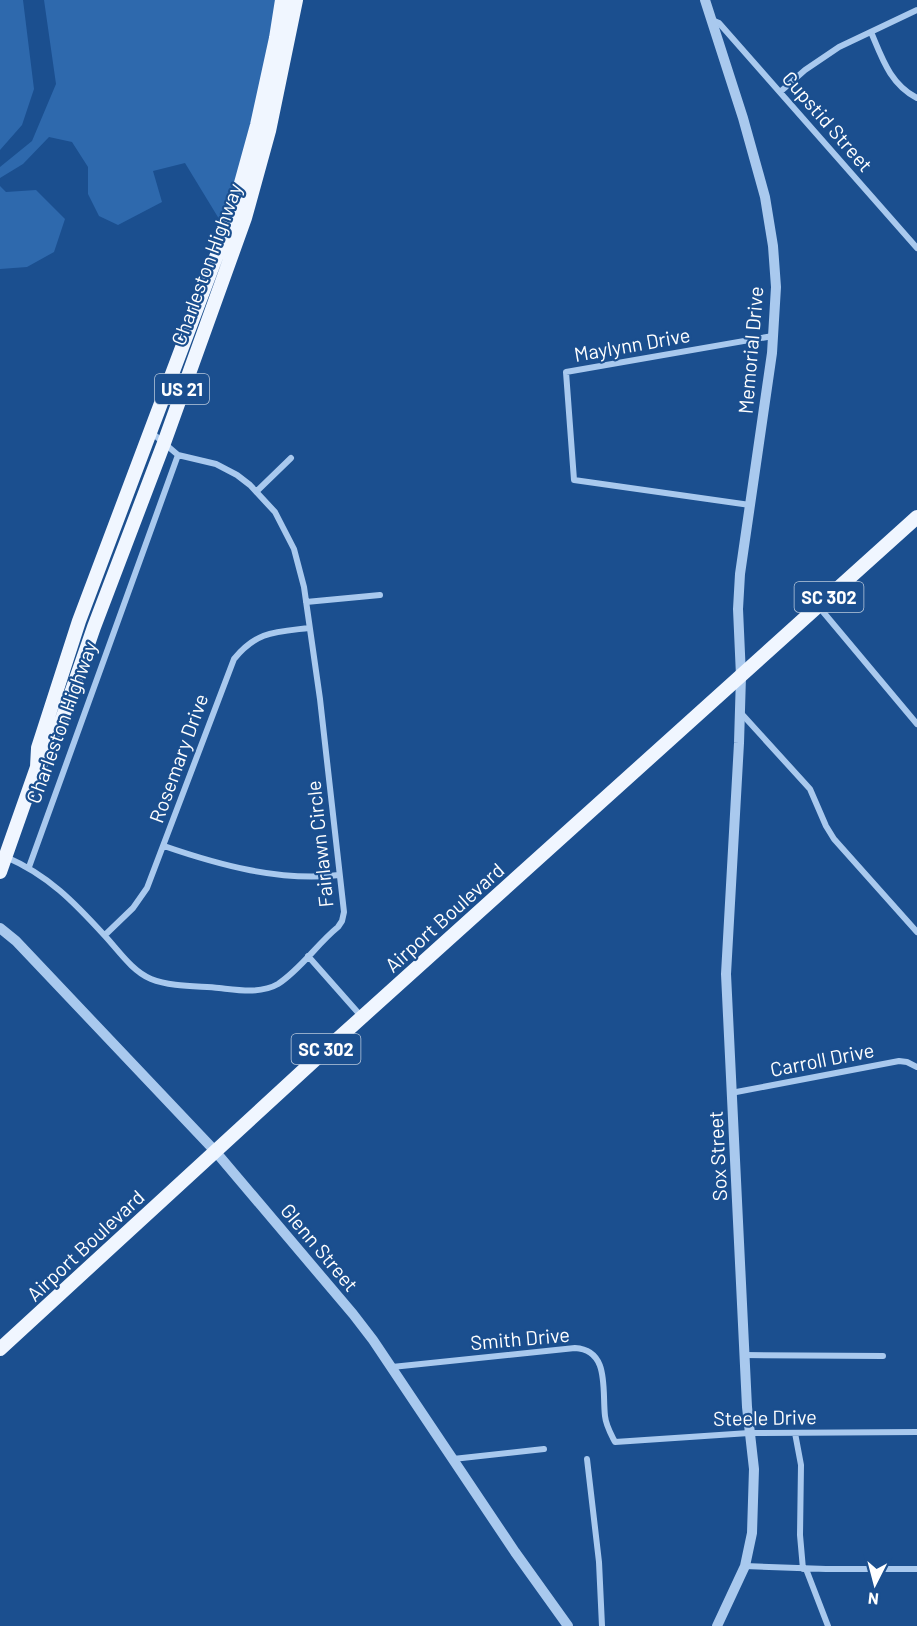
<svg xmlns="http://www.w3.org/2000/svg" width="917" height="1626" font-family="Barlow,sans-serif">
  <rect width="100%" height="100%" fill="#1b4f8f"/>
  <path fill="#2e69ad" d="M0,0H23L34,89L22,125L0,150Z
    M44,0H282L227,232L185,163L153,171L162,202L118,225L99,216L88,194V167L72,142L49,137L23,164L0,178V167L32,141L56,84Z
    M0,186L6,192L36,190L65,219L54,252L27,267L0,269Z"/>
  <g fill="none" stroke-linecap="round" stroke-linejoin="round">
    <path stroke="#a9c9ee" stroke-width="6" d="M712,20L719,23L917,248
      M871,32C882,58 890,84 917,98
      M780,92L805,70L839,47L917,10
      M257,491L291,458
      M750,505L574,480L566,372L773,336
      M306,602L380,595
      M819,607L917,724
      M740,712L810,789L826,826L834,839L917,932
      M164,846C219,865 281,882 339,875
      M6,857C48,875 74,902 105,936C119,951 132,971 151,979C171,987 198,986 219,988C238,990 261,994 278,984C301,969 317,944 338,927L342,921L344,912L320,699L304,587L294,549L275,512L250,485L237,475L216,464L178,455L151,432
      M29,867L178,455
      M105,935L133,908L147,888L234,659C257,631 275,632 309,628
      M308,956L361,1016
      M731,1093L899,1061L907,1062L917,1067
      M744,1355L883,1356
      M392,1367L575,1348C610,1350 602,1390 605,1416C606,1426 611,1434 615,1442L749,1433L917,1432
      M795,1433L801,1465L800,1535L803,1569
      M453,1459L544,1449
      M587,1459L599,1562L602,1626
      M745,1566L826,1569H917
      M806,1569L828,1626"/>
    <path stroke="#a9c9ee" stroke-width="10" d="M705,0L743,118L765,197L773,246L776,287L772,353L740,574L738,609L741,676L739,743L726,974L747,1407L754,1469L752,1533L745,1566L717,1626
      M0,928L16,941L215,1151L353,1314L373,1340L515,1552L568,1626"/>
    <path stroke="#f0f6ff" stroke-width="14" d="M37,767L50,754L94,627L164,443L245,218L269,131L296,0
      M0,872L37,767L38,748L79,621L233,212L257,125L276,38L282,0
      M0,1349L331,1045L917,517"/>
  </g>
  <g text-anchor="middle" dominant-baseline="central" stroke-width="4.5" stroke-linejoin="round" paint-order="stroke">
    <g fill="#1b4f8f" stroke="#bbcadd" stroke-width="1.5">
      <rect x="155" y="374" width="54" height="30" rx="4.5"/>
      <rect x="794.5" y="582" width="69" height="30" rx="4.5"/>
      <rect x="291.5" y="1034" width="69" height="30" rx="4.5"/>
    </g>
    <g font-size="18" font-weight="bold" fill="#fff">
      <text x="182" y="389">US 21</text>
      <text x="829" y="597">SC 302</text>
      <text x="326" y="1049">SC 302</text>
    </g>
    <g font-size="20" fill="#fff" stroke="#1b4f8f">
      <text transform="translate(828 121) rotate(49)">Cupstid Street</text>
      <text transform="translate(206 264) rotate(-70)">Charleston Highway</text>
      <text transform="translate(632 344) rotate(-10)">Maylynn Drive</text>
      <text transform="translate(750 350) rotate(-85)">Memorial Drive</text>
      <text transform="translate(61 722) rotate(-70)">Charleston Highway</text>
      <text transform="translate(178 758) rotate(-70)">Rosemary Drive</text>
      <text transform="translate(319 844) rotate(-96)">Fairlawn Circle</text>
      <text transform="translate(444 917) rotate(-42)">Airport Boulevard</text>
      <text transform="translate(822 1059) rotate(-11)">Carroll Drive</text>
      <text transform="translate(717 1156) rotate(-93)">Sox Street</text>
      <text transform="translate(85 1245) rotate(-43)">Airport Boulevard</text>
      <text transform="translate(320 1247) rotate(50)">Glenn Street</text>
      <text transform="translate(520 1338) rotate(-5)">Smith Drive</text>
      <text transform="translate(765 1417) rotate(-1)">Steele Drive</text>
    </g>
  </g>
  <g transform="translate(875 1584) rotate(186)" stroke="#1b4f8f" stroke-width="4.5" paint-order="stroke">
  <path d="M0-4.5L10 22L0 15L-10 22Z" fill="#ffffff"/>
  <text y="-9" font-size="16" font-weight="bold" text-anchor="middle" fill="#ffffff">N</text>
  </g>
</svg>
